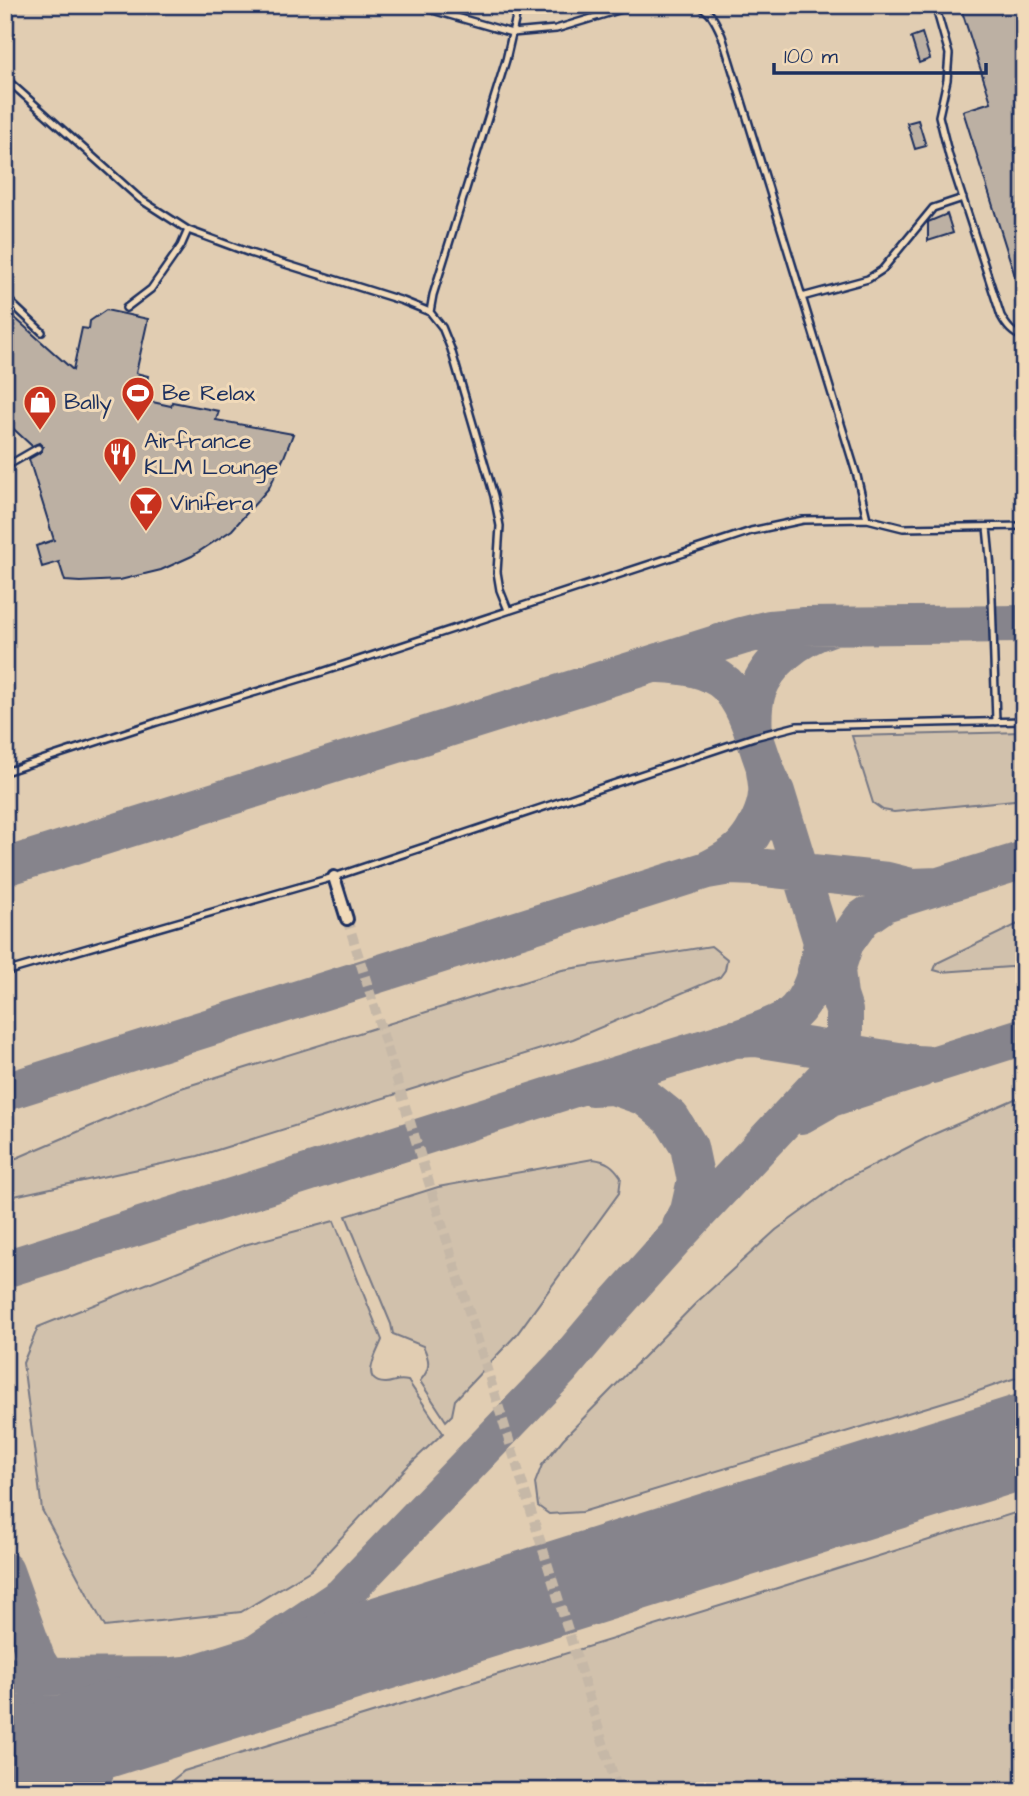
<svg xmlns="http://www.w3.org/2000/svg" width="1029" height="1796" font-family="'Architects Daughter',sans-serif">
  <rect width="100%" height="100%" fill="#f1dab9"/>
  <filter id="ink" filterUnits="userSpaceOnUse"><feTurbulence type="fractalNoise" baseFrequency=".0143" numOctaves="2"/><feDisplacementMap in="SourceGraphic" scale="14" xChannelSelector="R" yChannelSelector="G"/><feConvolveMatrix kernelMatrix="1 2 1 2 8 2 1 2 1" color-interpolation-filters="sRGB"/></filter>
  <g filter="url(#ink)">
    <path fill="#e1cdb2" d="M5,5H1024V1791H5Z"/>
    <path fill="#d1c1ac" stroke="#767885" stroke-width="2" d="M1024,732V799L894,812L883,810L873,803L852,736Z
      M1024,921V966L941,972L934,970L937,963Z
      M711,946L727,959L725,970L720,977L573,1039L198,1156L5,1198V1163L178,1089L562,970Z
      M1024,1095V1375L967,1395L582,1512L549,1514L538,1506L535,1483L542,1465L563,1439L696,1303L776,1230L846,1179L932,1135Z
      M593,1159C607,1161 613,1165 621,1177L619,1193L517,1334L455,1400L452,1415L446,1421L420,1381C431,1369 430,1360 423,1346L393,1334L391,1324L346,1216L438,1187Z
      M334,1221L382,1340C378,1351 358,1382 385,1383C394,1383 396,1378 408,1381L443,1433L408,1466L311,1570L241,1612L105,1627L42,1510L23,1363L38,1327L244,1245Z
      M1024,1510V1791H159L184,1771L749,1597Z"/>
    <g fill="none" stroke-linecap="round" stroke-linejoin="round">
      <path stroke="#86848c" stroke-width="38" d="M660,664C682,665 708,668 726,684C747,704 755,741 765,767C768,776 772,784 776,792L835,984
        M754,735C753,721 753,705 757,692C768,661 799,637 829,628
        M5,867L742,636L770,629L804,626L1024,624
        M707,870C720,863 735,856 744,845C755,833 766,810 767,794C768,787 766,778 765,771
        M742,1037C758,1031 775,1026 789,1017C812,999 818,968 822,942
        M591,1087L613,1086L645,1097L671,1118L689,1147L696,1180L689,1211L681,1226
        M5,1092L707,870L730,866L756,867L887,881L911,887L939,886L1024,860
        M801,1115L831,1098L920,1069
        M5,1269L575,1088L734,1039L756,1038L917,1064L932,1065L1024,1036
        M5,1571L37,1661L76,1791
        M5,1675L40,1677L173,1676L230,1671L310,1657L545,1592
        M148,1717L230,1671L342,1596L561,1368L598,1324L673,1240L828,1074L840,1052L844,1033V1011L839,996L836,970L845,943L862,919L885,903L939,886
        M5,1748C28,1725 37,1693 37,1661C56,1694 79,1718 120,1720C129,1720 139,1718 148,1717C140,1722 131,1726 124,1732C105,1747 94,1768 89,1791
        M5,1772L29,1774L59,1791"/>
      <path stroke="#86848c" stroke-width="94" d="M5,1762L1024,1441"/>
    </g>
    <path fill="#bcb0a3" stroke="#1b2f5e" stroke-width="2" d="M960,5H1024V294L1021,295L963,111L991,102Z
      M922,33L930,59L919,63L911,37Z
      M918,120L926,146L915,149L907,123Z
      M947,214L953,233L928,241V222Z
      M5,309L73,370L82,328L89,329L90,321L106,310L148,319L136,373L148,376L143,400L171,406L172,402L219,411L216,420L293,434L284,457L269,488L232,530L192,556L161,570L120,580L80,582L65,581L59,562L42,567L36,546L54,540L29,459L41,452L43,447L39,443L32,446L5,421Z"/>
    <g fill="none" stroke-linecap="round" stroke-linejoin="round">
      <path stroke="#c6b8a7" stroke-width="10" stroke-dasharray="10 5" stroke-linecap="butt" d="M347,919L618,1791"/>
      <defs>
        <path id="lane" d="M415,5L512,33L556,29L635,5
          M697,5C711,10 716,23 722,36L857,476L867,519
          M935,5L949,54L947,80L939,116L949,156L1001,316C1007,327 1012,333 1024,338
          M5,78L140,199L188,230L250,253L403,301L430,312L442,327L451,349L494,496L500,526L497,572L500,590L508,610
          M5,297L42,332
          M802,297L868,279L882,270L933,208L963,198
          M126,308L151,289L181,246L188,230
          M430,312L433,295L506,60L517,12L516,5
          M5,447V454
          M5,467L38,448
          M987,527L991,568L996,722
          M5,772L157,722L322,672L751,531L803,520L867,519L903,528L1024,526
          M5,972L334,877L754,737L797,726L1024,721"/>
        <path id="street" d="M334,877L347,919"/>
      </defs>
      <use href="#lane" stroke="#1b2f5e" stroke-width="10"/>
      <use href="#street" stroke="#1b2f5e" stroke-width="16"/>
      <use href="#lane" stroke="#f1dab9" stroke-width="5"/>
      <use href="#street" stroke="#f1dab9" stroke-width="10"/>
    </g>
  </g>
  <defs>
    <symbol id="stadium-pin" viewBox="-11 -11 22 30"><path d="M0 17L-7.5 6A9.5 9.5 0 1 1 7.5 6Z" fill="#c8321e" stroke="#f1dab9"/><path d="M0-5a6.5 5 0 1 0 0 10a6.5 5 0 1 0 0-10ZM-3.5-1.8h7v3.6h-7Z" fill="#fff"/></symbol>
    <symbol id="shop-pin" viewBox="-11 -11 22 30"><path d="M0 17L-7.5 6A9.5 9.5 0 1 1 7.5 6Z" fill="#c8321e" stroke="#f1dab9"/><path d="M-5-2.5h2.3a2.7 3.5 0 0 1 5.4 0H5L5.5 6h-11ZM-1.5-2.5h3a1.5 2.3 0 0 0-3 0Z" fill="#fff"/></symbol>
    <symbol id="restaurant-pin" viewBox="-11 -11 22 30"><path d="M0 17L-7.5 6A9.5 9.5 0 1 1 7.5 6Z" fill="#c8321e" stroke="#f1dab9"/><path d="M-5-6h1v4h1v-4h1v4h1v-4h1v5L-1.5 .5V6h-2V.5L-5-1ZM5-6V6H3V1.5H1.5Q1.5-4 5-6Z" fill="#fff"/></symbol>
    <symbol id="bar-pin" viewBox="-11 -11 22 30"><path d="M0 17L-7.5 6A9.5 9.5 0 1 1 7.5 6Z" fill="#c8321e" stroke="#f1dab9"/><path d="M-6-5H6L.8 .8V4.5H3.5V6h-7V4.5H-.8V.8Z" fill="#fff"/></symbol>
  </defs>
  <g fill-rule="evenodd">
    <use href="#stadium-pin" x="119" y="374" width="38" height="52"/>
    <use href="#shop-pin" x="21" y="383" width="38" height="52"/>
    <use href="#restaurant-pin" x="101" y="435" width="38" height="52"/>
    <use href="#bar-pin" x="127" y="484" width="38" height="52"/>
  </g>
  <g text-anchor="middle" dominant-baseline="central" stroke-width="6" stroke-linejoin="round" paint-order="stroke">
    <g font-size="23" fill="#1b2f5e" stroke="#f1dab9" text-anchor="start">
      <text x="162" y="393">Be Relax</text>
      <text x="64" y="402">Bally</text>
      <text x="144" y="441">Airfrance<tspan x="144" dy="26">KLM Lounge</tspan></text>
      <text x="170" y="503">Vinifera</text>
    </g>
  </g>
  <rect width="1029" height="1796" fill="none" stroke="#f1dab9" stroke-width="28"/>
  <rect x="14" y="14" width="1001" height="1768" fill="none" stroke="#1b2f5e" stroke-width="2.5" filter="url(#ink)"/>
  <path d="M774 63v10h212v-10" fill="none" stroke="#1b2f5e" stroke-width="3.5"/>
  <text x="784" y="63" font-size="21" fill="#1b2f5e" stroke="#f1dab9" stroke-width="5" paint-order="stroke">100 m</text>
</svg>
